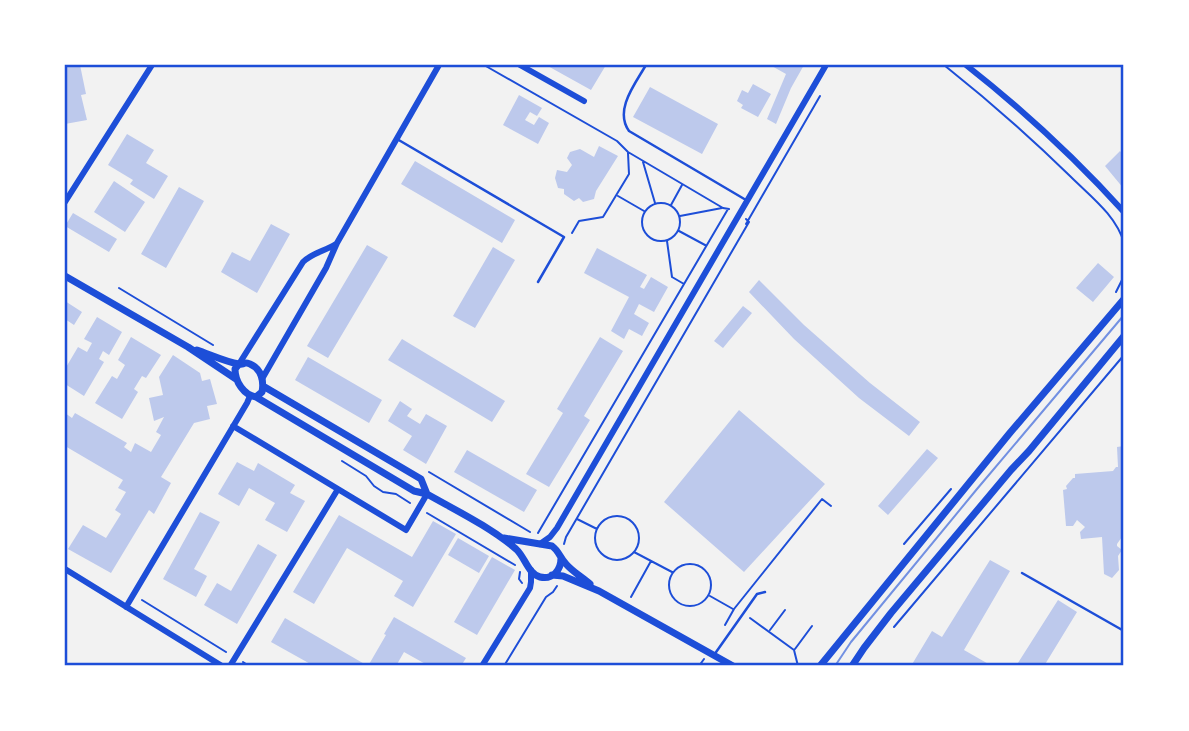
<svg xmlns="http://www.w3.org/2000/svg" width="1189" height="731" font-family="'DM Sans',sans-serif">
  <rect width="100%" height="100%" fill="#f2f2f2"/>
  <path fill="#bdc9ec" d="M65,65H80L86,94L81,95L87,120L65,124Z
    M546,65H606L591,90Z
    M770,65H804L791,88L776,124L767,119L786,74Z
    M753,84L771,94L758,117L741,108L743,105L737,101L742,90L748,93Z
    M650,87L718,124L702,154L633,117Z
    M519,95L542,108L537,116L530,112L525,120L534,125L539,117L549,123L538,144L503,125Z
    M127,134L154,150L146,163L168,176L154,199L130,184L133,180L108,165Z
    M599,146L618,156L596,191L594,199L583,202L579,198L574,201L564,194V189L558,188L555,178L557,170L567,172L572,165L567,158L570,152L580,149L594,157Z
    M1120,151L1124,156V189L1105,166Z
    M415,161L515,220L502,243L401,184Z
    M114,181L145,202L125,232L94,212Z
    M179,187L204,201L166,268L141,254Z
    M73,213L117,239L109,252L65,226Z
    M271,224L290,234L257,293L221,272L232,252L250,261Z
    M367,245L388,257L328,358L307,346Z
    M493,247L515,260L475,328L453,316Z
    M597,248L647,275L640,287L644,289L651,277L668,287L654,312L639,304L634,314L649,323L642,336L629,329L624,339L611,331L629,297L584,273Z
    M1098,263L1114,277L1093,302L1076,288Z
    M759,280L804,325L870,383L920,422L909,436L859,398L794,339L749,292Z
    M65,301L82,312L74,325L65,319Z
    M743,306L752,313L723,348L714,341Z
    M97,317L122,332L109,355L103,351L99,359L104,362L84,396L65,384V369L78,347L87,352L92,343L84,339Z
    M131,337L161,355L146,378L142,376L134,389L138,392L122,419L95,403L112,376L117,379L125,365L118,360Z
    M600,337L623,351L584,416L590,420L549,487L526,474L563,413L557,409Z
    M402,339L505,401L492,422L388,360Z
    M173,355L200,373L202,381L210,379L217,404L207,406L210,419L194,423L161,477L171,483L154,514L149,510L111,573L68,549L83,525L106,538L121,514L115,510L126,492L118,488L123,480L65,446V413L72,418L75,413L127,443L124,447L131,452L135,443L151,452L161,435L156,432L164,417L154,421L149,398L163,395L159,377Z
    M308,357L382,400L369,423L295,380Z
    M400,401L412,409L407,416L420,424L426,414L447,426L426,464L403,450L412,436L388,421Z
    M739,410L825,484L744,572L664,502Z
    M1124,446V529L1121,532L1124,534L1117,544V546L1122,550L1118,556L1119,570L1112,578L1104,574L1102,537L1081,539L1080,532L1085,527L1077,520L1073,526H1066L1063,490L1067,489L1066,486L1073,478H1075V474L1113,471L1116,467H1118L1117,447Z
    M927,449L938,458L888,515L878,506Z
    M467,450L537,490L524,512L454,472Z
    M237,462L254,471L258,463L295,485L290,493L305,501L287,532L265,520L275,503L249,488L239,506L218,494Z
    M200,512L220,522L194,569L207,576L196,597L163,579Z
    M339,515L412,557L433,521L456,534L413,607L394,596L403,581L347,548L314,604L293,592Z
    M458,538L489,556L479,573L448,555Z
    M258,544L277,555L237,624L204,605L217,583L231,591Z
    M492,557L515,570L477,635L454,622Z
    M990,560L1010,571L964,650L992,666H911L932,631L942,637Z
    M1058,600L1077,612L1044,666H1016Z
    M394,617L466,658L461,666H429L404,652L396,666H314L271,642L285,618L368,666L386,635L384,634Z"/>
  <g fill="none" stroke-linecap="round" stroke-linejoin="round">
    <path stroke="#1d4ed8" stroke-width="2" d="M484,65L617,141L628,152L723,208L729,209
      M944,65C988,100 1030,137 1070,176C1090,196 1116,215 1124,243
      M643,162L655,203
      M618,196L644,211
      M642 222a19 19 0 1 1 38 0a19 19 0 1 1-38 0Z
      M671,205L682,185
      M680,216L722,208
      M746,224L820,96
      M679,231L705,245
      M572,233L579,221L603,217L629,174L628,153
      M667,241L672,277L684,284
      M119,288L213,345
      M1116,292L1124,276
      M342,461L366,476L374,486L383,492L396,494L410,503
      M429,472L530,532
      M427,513L515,565
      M595 538a22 22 0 1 1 44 0a22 22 0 1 1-44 0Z
      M577,519L597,529
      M538,533L728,209
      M564,544L566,537L749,222L746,219
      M904,544L951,489
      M634,552L672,572
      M669 585a21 21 0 1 1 42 0a21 21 0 1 1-42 0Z
      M520,572L519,579L522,583
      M710,596L733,609
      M631,597L651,561
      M142,600L226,652
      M750,618L794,650L798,666
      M725,625L734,609L822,499L831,506
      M894,627L1124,355
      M770,630L785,610
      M795,649L812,626
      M243,662L249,666
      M504,666L546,597L553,592L557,586
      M699,666L704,659"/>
    <path stroke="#1d4ed8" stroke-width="2.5" d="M646,65C635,84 614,110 629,131L746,200
      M397,139L564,237L538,282
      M1022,573L1124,631
      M714,655L757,594L765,592"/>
    <path stroke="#1d4ed8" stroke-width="6" d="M520,65L584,101
      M966,65C1022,109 1076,159 1124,212
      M65,202L152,65
      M239,364L303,262C312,253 325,251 336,244
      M262,379L326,268L337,243L439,65
      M233,426L406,530L427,494
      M540,544L550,537L557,528L826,65
      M65,569L222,666
      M126,607L247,403L250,396
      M230,666L338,489
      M482,666L530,588L531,582V570"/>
    <path stroke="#1d4ed8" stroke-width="7" d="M65,276L188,347L236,379
      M197,350C209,354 226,362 239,364C247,365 242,361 250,364C262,369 264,382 262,392L256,397
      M239,364L235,369C235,382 244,395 256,397L414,491L427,494C457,511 490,527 516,549C525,557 528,574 540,577C553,580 561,570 561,558
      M263,386L421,479L427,494
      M504,538L552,546C559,551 560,558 566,564C573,572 582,577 590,584
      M552,575L563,576L599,591L733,666
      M820,666L1009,434L1124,299
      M852,666L864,648L891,613L1011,470L1029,451L1124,336"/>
    <path stroke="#7290e2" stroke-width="2" d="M835,666L851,642L977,489L1124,315"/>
  </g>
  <rect width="1189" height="731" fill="none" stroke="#ffffff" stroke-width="133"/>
  <rect x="66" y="66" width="1056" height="598" fill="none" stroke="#1d4ed8" stroke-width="2.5"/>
</svg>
